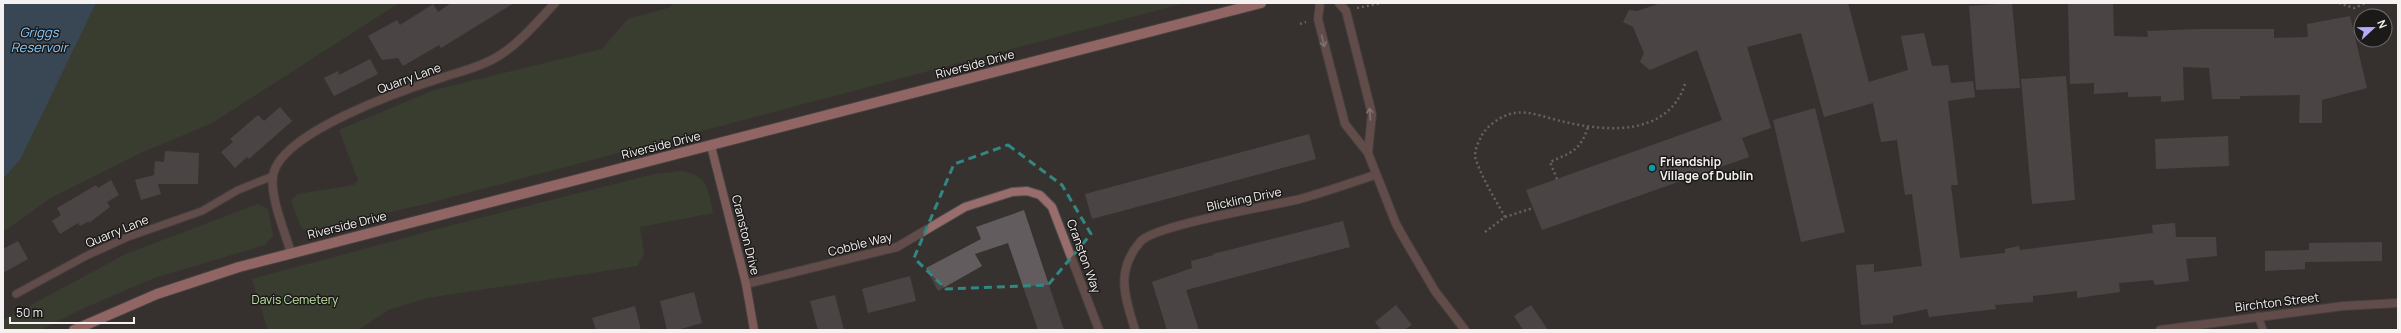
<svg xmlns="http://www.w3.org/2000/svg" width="2401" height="333" font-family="Manrope,sans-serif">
  <rect width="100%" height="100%" fill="#36322f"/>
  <path fill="#3c4c30" d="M96,3H399L212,123L145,151L49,199L3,232V179L20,160Z
    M676,3H1185L429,203L309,231L301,228L291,200L298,194L354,185L358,180L339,130L434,90L602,49L628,19L668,8Z
    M681,171C708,175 708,189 713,213L640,227L644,255L637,266L427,298L388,310L358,330H268L252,279L468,221L655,174Z
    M258,204L268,209L273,236L265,245L154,278L82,309L40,330H3V320L126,254Z"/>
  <path fill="#3d6380" d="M3,3H96L20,160L3,179Z"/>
  <path fill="#625c5f" d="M451,3H514L441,48L439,45L403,66L398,58L382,60L368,36L397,20L400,25L433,4L438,12Z
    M1661,3H1848L1869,82L1908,70L1901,36L1924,33L1932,66L1948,65L1951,83L1973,81L1975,97L1948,101L1958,185H1951L1960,258L2005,253V249L2019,246L2020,250L2153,233L2152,225L2175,223L2176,237H2216L2217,256L2186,259L2189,281L2155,285L2153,280L2119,283L2120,292L2077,298V291L2033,296V302L1995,305L1996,309L1929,317L1927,309L1893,316V323L1861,325L1856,265L1874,264V272L1922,266L1912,194L1905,195L1897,140L1881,142L1873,103L1824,117L1801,33L1747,47L1771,128L1742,138L1749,157L1542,230L1526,190L1722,120L1697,50L1650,70L1640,62L1644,53L1633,27L1623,22L1629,10L1637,11Z
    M2012,3L2020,88L1976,90L1969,6Z
    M2068,3H2113L2114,36L2148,37L2147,31L2199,29H2274V38L2308,37L2307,24L2350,16L2367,88L2322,100V123H2299L2300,95L2240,96V99H2212L2209,68L2183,67L2184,100L2161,102V96L2128,97V92L2094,94V83L2070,84Z
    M370,59L378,74L334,96L324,78L338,71L339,75Z
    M2066,76L2075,200L2032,204L2021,79Z
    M280,107L292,121L249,159L247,157L235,168L221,152L233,142L230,139L258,115L264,121Z
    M1815,108L1845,232L1801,242L1773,120Z
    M1309,134L1316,159L1092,219L1085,194Z
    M2228,136L2229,166L2156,169L2155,139Z
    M165,151L199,153L198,184H158L161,194L141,200L135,180L154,175L155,161L164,162Z
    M111,180L119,195L107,202L110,207L89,223V221L80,226L78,223L60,234L52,221L61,215L57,208L96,185L98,188Z
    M1024,210L1064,330H1038L1008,243L975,254L982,266L938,291L926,268L981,239L976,227Z
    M1343,221L1350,247L1186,290L1199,330H1167L1152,282L1192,268L1191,261L1214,255L1213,254Z
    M18,241L28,259L3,273V249Z
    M2382,242V261L2305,262V269L2265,271V251L2309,250V243Z
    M910,276L916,301L868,313L862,289Z
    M694,292L702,323L677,330H667L660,301Z
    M835,295L844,330H818L810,301Z
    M1396,305L1412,325L1404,330H1381L1375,322Z
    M1531,305L1548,330H1523L1514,316Z
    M635,306L641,330H596L592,318Z"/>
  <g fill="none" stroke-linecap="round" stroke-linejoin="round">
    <defs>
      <path id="lane" d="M16,294L86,256L128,237L202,211L238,190L273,176
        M2258,316L2263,330"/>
      <path id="street" d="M1320,3L1318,19L1345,124L1368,153L1396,224L1405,240L1435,291L1465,330
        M1339,3L1346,11L1372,114L1368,153
        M291,253C285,232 270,198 273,176C279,133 403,90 441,78C461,71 479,68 497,57C520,43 537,22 555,3
        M746,284L897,247L965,207L1012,192L1027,191L1040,195L1052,207L1099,330
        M1135,330C1125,296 1115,272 1140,242C1153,225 1272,206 1300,199C1325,192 1350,183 1375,175
        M2160,330L2343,306L2398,303"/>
      <path id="secondary" d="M711,146L746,284L754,330"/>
      <path id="primary" d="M74,330L157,294L239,267L1261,3"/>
    </defs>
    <use href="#lane" stroke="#54514e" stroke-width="9"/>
    <use href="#street" stroke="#54514e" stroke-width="10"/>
    <use href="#secondary" stroke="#54514e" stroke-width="10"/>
    <use href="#primary" stroke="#54514e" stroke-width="12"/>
    <path stroke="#9e9b99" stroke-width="2.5" stroke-dasharray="2 3" stroke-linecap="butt" d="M2339,3L2354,8L2366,3
      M1357,8L1382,3
      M1300,24L1306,22
      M1557,179L1550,162C1572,152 1580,151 1588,127
      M1505,217C1495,199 1483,180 1476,160C1473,153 1478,143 1481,137C1486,126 1502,115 1514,113C1530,110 1549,119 1565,122C1608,132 1668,136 1685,84
      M1485,232L1505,217L1533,208"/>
    <use href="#lane" stroke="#986d6c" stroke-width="7"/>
    <use href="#street" stroke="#986d6c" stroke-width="8"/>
    <use href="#secondary" stroke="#d18d8b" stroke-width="8"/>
    <use href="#primary" stroke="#fda5a4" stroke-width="10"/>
  </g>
  <defs><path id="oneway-shaft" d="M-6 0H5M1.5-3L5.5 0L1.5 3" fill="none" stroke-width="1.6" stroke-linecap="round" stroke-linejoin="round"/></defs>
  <g stroke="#d4c3c2">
    <use href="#oneway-shaft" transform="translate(1323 41) rotate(76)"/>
    <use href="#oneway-shaft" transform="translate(1370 114) rotate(-94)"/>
  </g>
  <path d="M0 0H2401V333H0ZM1008,145L1062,185L1091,234L1048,285L946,289L914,258L954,164Z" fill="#36322f" fill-opacity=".55" fill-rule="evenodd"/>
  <path fill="none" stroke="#318882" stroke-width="3" stroke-dasharray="8 5" stroke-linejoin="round" d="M1008,145L1062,185L1091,234L1048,285L946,289L914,258L954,164Z"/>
  <circle fill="#0f9aa8" stroke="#1c1a19" stroke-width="1.5" cx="1652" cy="168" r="4"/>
  <g text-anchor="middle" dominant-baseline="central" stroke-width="3" stroke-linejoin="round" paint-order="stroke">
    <g font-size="12" fill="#f4f1f0" stroke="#1c1a19">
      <text transform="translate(975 64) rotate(-15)">Riverside Drive</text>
      <text transform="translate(409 78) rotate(-20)">Quarry Lane</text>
      <text transform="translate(661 145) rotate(-14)">Riverside Drive</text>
      <text transform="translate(1244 199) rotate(-12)">Blickling Drive</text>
      <text transform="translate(347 225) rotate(-14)">Riverside Drive</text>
      <text transform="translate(117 231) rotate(-22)">Quarry Lane</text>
      <text transform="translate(746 235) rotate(76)">Cranston Drive</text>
      <text transform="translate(860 244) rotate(-14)">Cobble Way</text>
      <text transform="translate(1084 256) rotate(70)">Cranston Way</text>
      <text transform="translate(2277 302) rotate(-7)">Birchton Street</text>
    </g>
    <g font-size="12" font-weight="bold" fill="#f4f1f0" stroke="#1c1a19" text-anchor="start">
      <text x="1660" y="161">Friendship<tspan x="1660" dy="14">Village of Dublin</tspan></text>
    </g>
    <g font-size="12" fill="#bde3a3" stroke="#1c1a19">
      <text x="295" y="299">Davis Cemetery</text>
    </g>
    <g font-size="13" font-style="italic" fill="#89c8f8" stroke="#1c1a19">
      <text x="39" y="32">Griggs<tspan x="39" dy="15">Reservoir</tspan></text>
    </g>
  </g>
  <rect width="2401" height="333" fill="none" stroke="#f4f1f0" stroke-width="8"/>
  <g transform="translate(2373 28) rotate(68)"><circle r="19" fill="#1c1a19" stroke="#72706f"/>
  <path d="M0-3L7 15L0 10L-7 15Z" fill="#b4acf9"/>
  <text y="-6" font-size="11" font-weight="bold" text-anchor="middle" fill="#f4f1f0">N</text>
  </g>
  <path d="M10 317v6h124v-6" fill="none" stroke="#f4f1f0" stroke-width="2"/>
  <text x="16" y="317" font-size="12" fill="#f4f1f0" stroke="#1c1a19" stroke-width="3" paint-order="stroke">50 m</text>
</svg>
